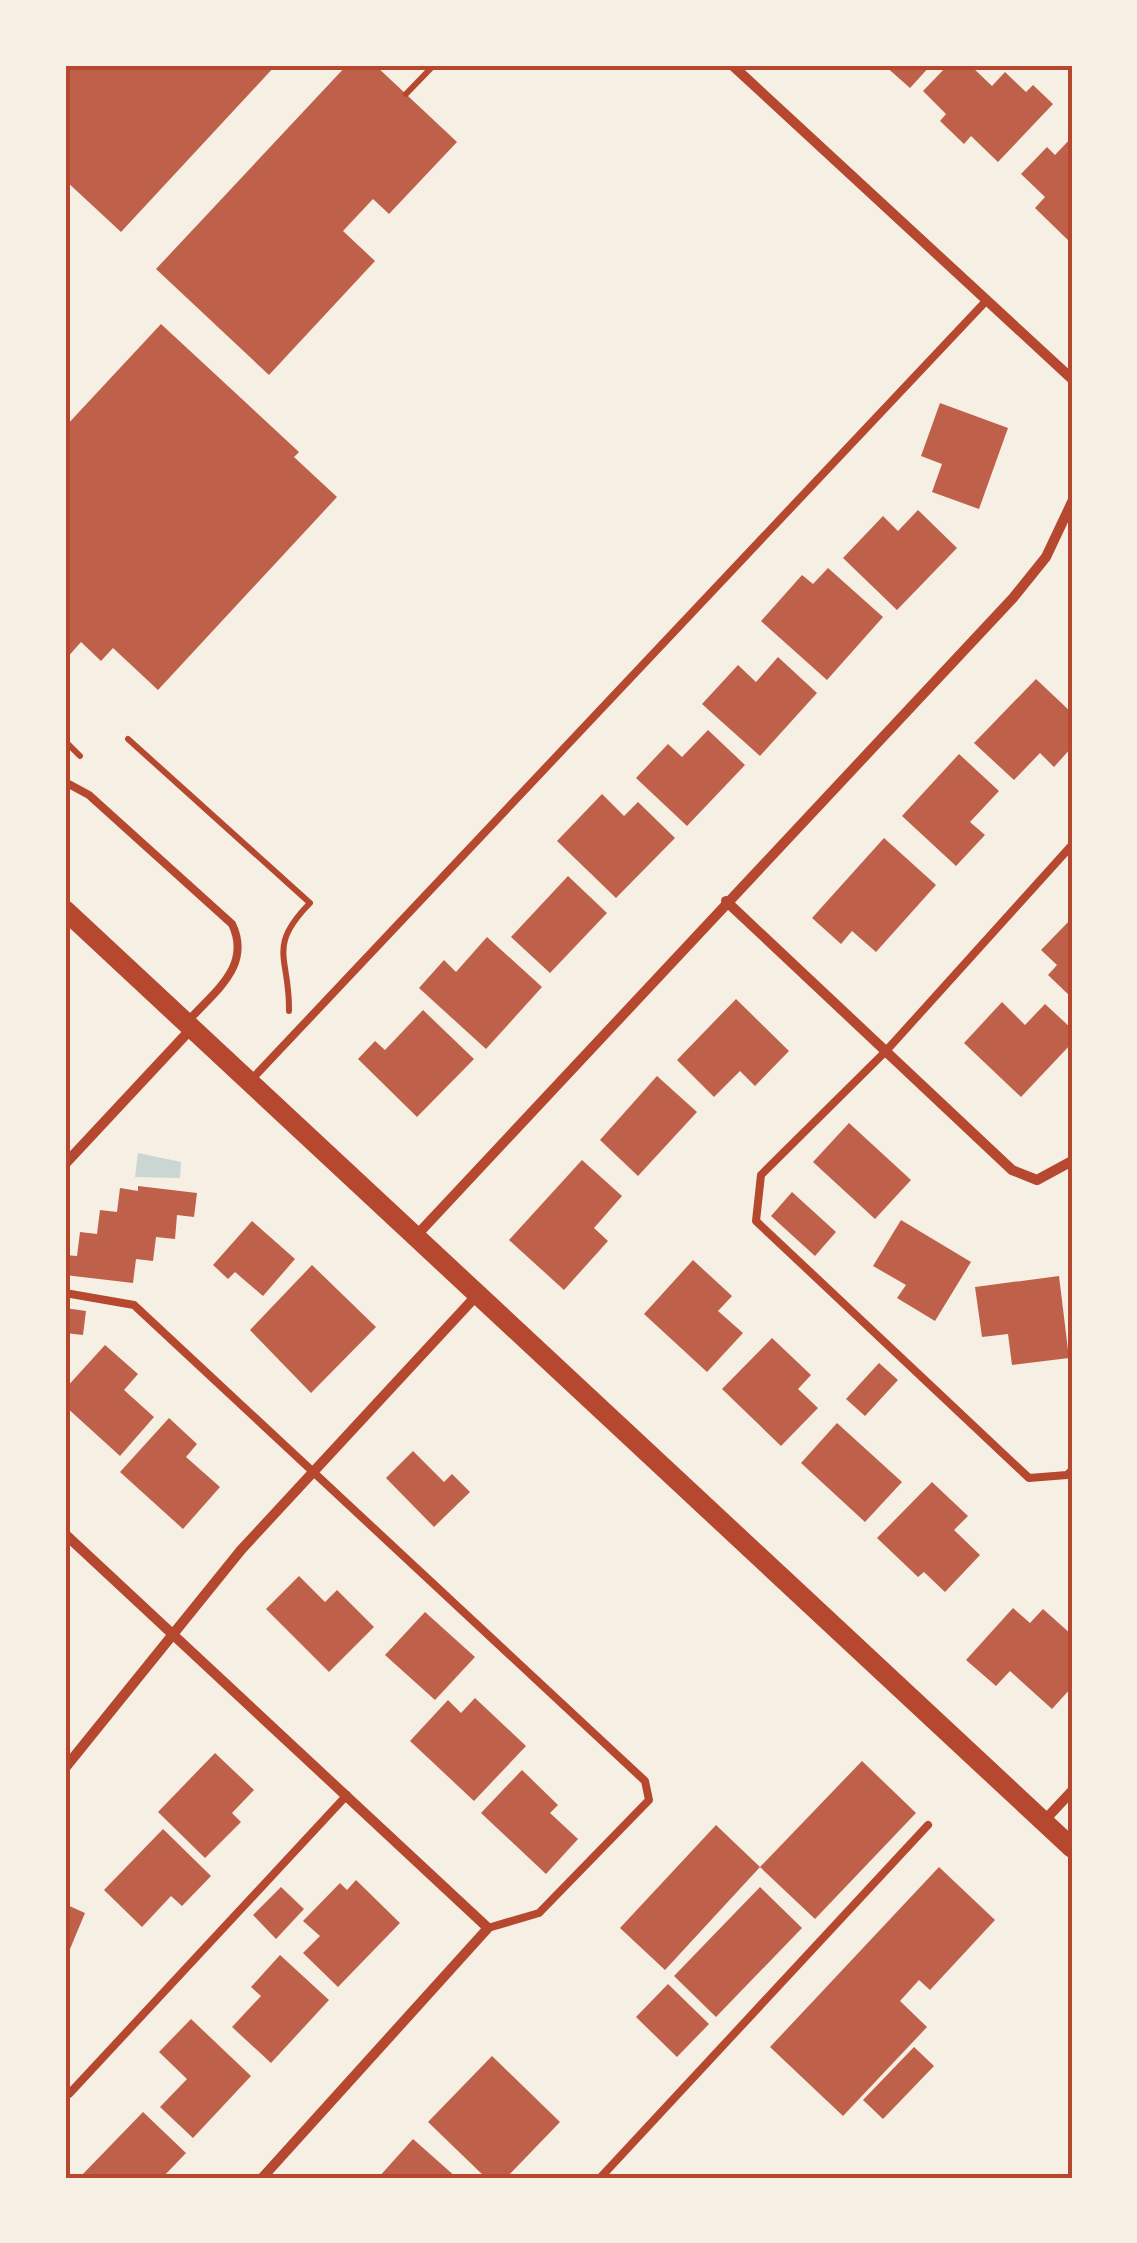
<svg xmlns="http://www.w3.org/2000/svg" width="1137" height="2243" font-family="Quicksand,sans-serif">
  <rect width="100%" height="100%" fill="#f6efe4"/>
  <path fill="#c9d6d2" d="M138,1153L181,1162L180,1178L135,1177Z"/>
  <path fill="#bf614a" d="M73,65H276L121,232L65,180V73Z
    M347,65H375L457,142L389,214L373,199L343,231L375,261L269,375L156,269Z
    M884,65H931L910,88Z
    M948,65H970L992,86L1005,72L1026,92L1033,85L1053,104L998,162L971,136L964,144L940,121L946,114L923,91Z
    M1072,137V244L1035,208L1045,197L1021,174L1047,147L1055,155Z
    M161,324L299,452L294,457L337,497L158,690L113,648L101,661L81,642L65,660V427Z
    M940,403L1008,428L979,509L932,492L942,464L921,456Z
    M918,510L957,548L897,610L843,558L883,516L898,531Z
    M828,568L883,617L827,680L761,621L802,575L813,584Z
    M778,657L817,693L760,756L702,704L738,665L756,682Z
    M1036,679L1072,713V747L1054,767L1040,753L1014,780L974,743Z
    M708,730L745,765L687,826L636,778L668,744L682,757Z
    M959,754L999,791L970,822L985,835L956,866L902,816Z
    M602,794L624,816L638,802L675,838L616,898L557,841Z
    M884,838L936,885L876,952L852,931L841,944L812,918Z
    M568,876L607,913L550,973L511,937Z
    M1072,918V998L1048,975L1057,965L1041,950Z
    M487,937L542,987L486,1049L419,988L444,960L456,972Z
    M736,999L789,1051L755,1086L740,1071L714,1097L677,1060Z
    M1002,1002L1025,1025L1045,1004L1072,1029V1043L1021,1097L964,1043Z
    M423,1010L474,1059L417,1117L358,1059L375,1041L385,1050Z
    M657,1076L697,1112L638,1176L600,1140Z
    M849,1123L911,1180L875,1219L813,1162Z
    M582,1160L622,1196L594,1228L608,1241L564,1290L509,1240Z
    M138,1186L197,1193L194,1217L177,1215L175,1239L156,1237L153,1261L136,1259L133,1283L65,1275V1255L77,1256L80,1232L97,1234L100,1210L117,1212L120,1188L138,1191Z
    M792,1192L836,1232L815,1256L771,1216Z
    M901,1220L971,1262L935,1321L897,1298L906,1285L873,1266Z
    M252,1221L295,1259L263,1296L235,1272L228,1279L213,1265Z
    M693,1260L732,1296L718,1311L743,1333L707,1372L644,1314Z
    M312,1265L376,1327L311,1393L250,1330Z
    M1059,1276L1069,1358L1012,1365L1008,1334L982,1337L975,1287Z
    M65,1308L86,1311L83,1335L65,1333Z
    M772,1338L811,1375L798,1389L818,1408L781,1446L722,1389Z
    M105,1345L138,1374L124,1390L154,1417L120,1456L65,1406V1389Z
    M879,1363L898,1380L865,1416L846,1399Z
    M169,1418L197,1444L186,1457L220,1487L183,1529L120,1472Z
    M837,1423L902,1482L865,1522L801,1463Z
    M413,1451L444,1482L452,1474L470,1492L434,1527L386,1478Z
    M932,1482L968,1516L954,1530L980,1555L945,1592L924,1572L918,1577L877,1538Z
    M299,1576L325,1602L337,1590L374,1627L329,1672L266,1609Z
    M1013,1608L1030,1623L1043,1609L1072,1635V1687L1052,1709L1010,1671L996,1686L966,1660Z
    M425,1612L475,1657L435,1700L385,1655Z
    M475,1698L526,1746L474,1801L410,1741L448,1700L461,1713Z
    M215,1753L254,1790L232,1813L241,1822L205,1858L158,1812Z
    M862,1761L916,1813L815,1919L760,1867L665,1970L620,1928L716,1825L760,1867Z
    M522,1770L558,1805L550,1813L578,1839L546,1874L481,1813Z
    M163,1829L211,1876L182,1906L171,1896L142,1927L104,1890Z
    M939,1867L995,1920L930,1990L919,1980L900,2001L927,2027L843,2116L770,2047Z
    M356,1880L400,1923L338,1987L303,1953L320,1936L303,1921L340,1883L347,1890Z
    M281,1887L304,1909L276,1939L253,1915Z
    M760,1887L802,1928L716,2017L674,1976Z
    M65,1904L85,1913L65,1961Z
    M280,1955L329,2000L271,2063L232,2027L261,1996L251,1987Z
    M668,1984L709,2024L677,2057L636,2017Z
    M191,2019L251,2076L193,2138L160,2107L187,2079L159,2052Z
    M914,2047L934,2066L883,2119L863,2100Z
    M492,2056L560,2122L506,2178H486L428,2122Z
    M143,2112L186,2153L162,2178H85L82,2175Z
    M413,2139L457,2178H378Z"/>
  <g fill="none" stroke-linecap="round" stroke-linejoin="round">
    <path stroke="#b5482f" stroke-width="6" d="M406,94L434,65
      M128,739L310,903C266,948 290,957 289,1011
      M65,741L80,756"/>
    <path stroke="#b5482f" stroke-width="8" d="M65,782L89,795L232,924C252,966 215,991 189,1020
      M1072,845L886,1051L761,1175L756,1221L1029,1478L1067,1475L1072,1470
      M252,1079L987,300
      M65,1293L134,1305L645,1781L649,1800L539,1913L488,1928
      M65,2090L69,2094L347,1795
      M600,2178L928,1825"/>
    <path stroke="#b5482f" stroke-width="10" d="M732,65L1072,379
      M726,901L1012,1170L1037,1180L1072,1161
      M65,1164L191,1029
      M416,1236L1013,598L1046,557L1072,502
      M65,1534L488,1928L262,2178
      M65,1768L241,1550L477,1295
      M1043,1822L1072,1791"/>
    <path stroke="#b5482f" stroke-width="20" d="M65,910L1072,1848"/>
  </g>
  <rect width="1137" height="2243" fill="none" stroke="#f6efe4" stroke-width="135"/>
  <rect x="68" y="68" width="1002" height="2108" fill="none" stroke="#b5482f" stroke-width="4"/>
</svg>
